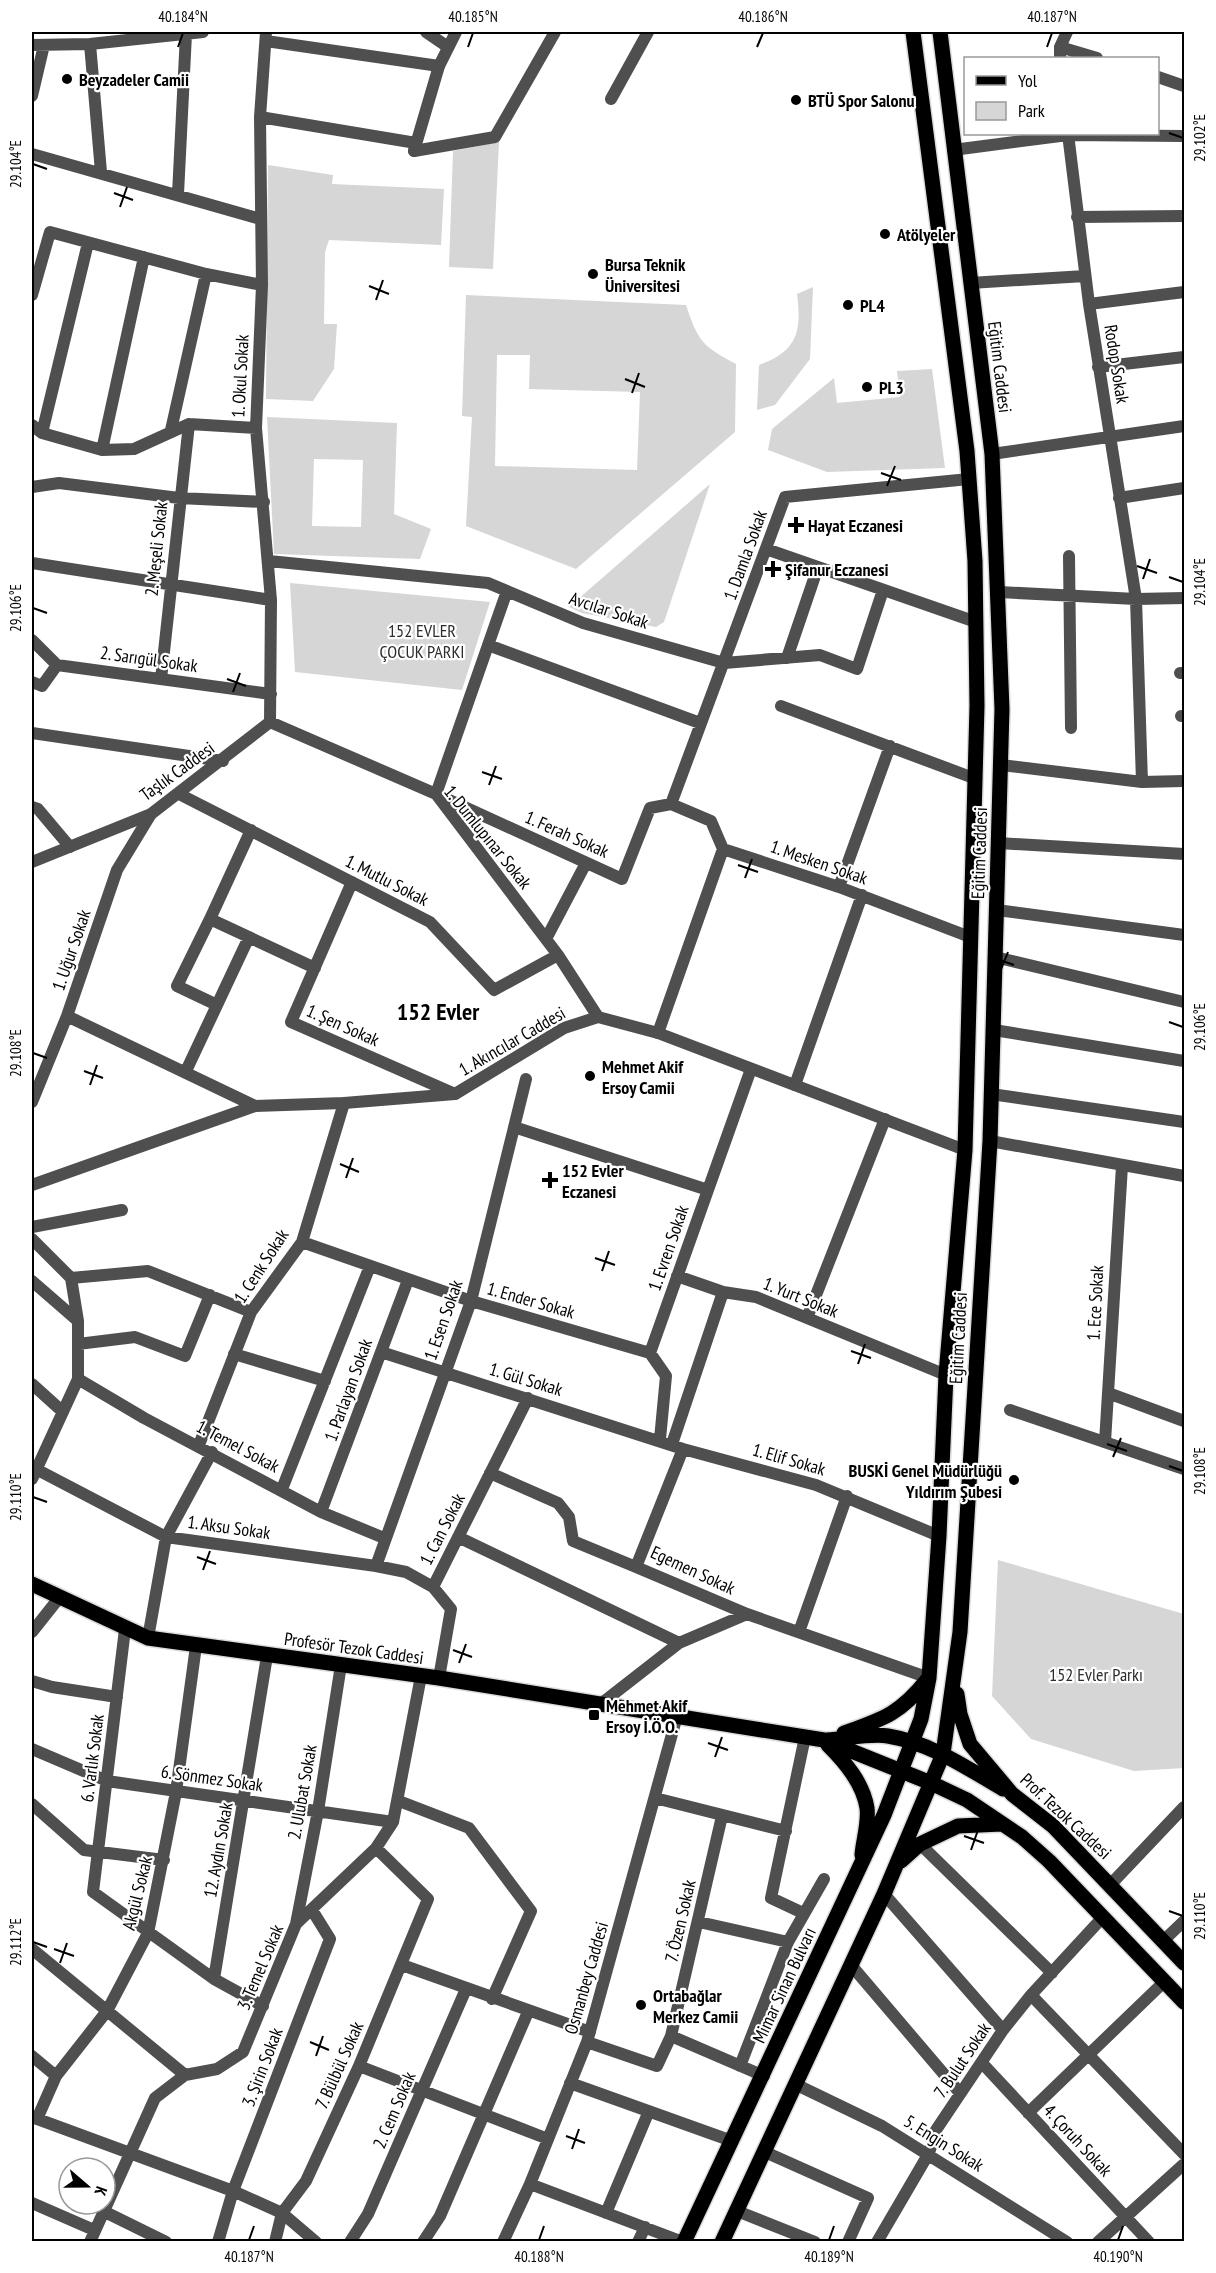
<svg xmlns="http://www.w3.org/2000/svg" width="1216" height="2273" font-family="'PT Sans Narrow',sans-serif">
  <rect width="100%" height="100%" fill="#fff"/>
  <path fill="#d6d6d6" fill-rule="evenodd" d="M499,142L493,269L449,267L453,151Z
    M268,165L333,175L332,184L444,189L441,245L329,240L325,252L324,324H337L334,369L313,401L266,399Z
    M813,287L810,359L775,405L757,410L759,365C797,351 802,332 797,294Z
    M466,295L686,305C698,341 702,346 736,364L735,432L576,569L466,526L472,417L462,416ZM497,355H530L529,389L640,392L637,470L495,466Z
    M932,369L945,468L827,472L768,450L772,429L834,378L837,403L900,397L897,371Z
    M267,417L397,423L394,514L431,529L420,559L274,554ZM314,459L363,460L361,527L312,526Z
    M710,484L664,622L656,627L582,613L569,607Z
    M290,583L490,602L462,690L295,672Z
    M998,1560L1184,1614V1768L1134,1771L1031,1739L992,1696Z"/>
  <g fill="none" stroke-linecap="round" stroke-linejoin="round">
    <defs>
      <path id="primary" d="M32,1584L148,1638L439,1678L824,1740L931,1783L967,1800L1022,1837L1049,1861L1184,2002
        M957,1694L960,1714L970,1744L1012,1794L1053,1826L1184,1963
        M844,1733C883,1719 900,1714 927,1680
        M827,1740C846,1739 870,1733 888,1736C931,1743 967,1768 1003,1789
        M828,1745C845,1762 863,1783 867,1808C869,1823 863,1841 862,1855
        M901,1861L920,1844L958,1826L1002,1824
        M684,2242L884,1815L921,1719L929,1678L939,1536L946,1375L965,1150L977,706L975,561L967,451L913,32
        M722,2242L884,1894L943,1754L960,1632L990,1141L1002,709L992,454L940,32"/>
    </defs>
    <use href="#primary" stroke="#dbdbdb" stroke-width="18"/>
    <path stroke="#4f4f4f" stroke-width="12" d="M266,32L260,117L262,285L256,428L271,600L270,722L436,794L558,955L598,1017
      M426,32L448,47
      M266,41L439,66
      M90,44L101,172
      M32,45L90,44L203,32
      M1060,47L1097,58
      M1060,58V47L1067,32
      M1158,77L1184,86
      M32,96L44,45
      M611,99L648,32
      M260,117L416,143
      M1068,134L1089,304L1136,599L1142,782
      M953,150L1068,135L1184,136
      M414,151L495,137L555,32
      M32,154L260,219
      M178,194L186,34
      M1077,217L1184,216
      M970,283L1085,276
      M32,295L50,232L206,274L262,285
      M1089,304L1184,292
      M1098,367L1184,357
      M32,425L42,433L102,450L134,449L189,424L256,428
      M171,430L206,274
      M42,433L88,243
      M102,450L144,257
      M992,454L1184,426
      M32,487L59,483L179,498L264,502
      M1119,498L1184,488
      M766,549L976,622
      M1069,556L1071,728
      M269,561L488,583L583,623L724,663L820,655L857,669L883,590
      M32,563L271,600
      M507,591L436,794L622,879L650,808L671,804L785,497L969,479
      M999,592L1136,599L1184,598
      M32,640L57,665L271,694
      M488,645L700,723
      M787,658L818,567
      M1180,673H1184
      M161,679L189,424
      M32,682L42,686L57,665
      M781,706L976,779
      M1181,716H1184
      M32,733L223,761
      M1001,765L1142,782L1184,781
      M179,794L430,922L494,990L558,955
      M671,804L711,821L723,849L839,887L970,937
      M32,807L38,809L70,847
      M251,830L210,919L315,968
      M998,843L1184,854
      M352,882L291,1022L455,1094
      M839,887L890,746
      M997,910L1184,935
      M210,919L177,986L217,1005
      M546,939L586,863
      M995,957L1184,1002
      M67,1016L255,1106
      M994,1030L1184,1061
      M658,1033L723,849
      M186,1071L249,937
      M795,1085L862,895
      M991,1094L1184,1122
      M32,1102L67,1016L117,870L151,814
      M514,1127L708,1190
      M990,1141L1184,1176
      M32,1227L122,1210
      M32,1239L71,1278L78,1321V1379L32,1479
      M302,1242L471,1301L650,1353
      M677,1276L723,1292
      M71,1278L148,1271L251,1312
      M32,1281L78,1321
      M807,1318L885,1119
      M78,1344L135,1337L185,1356L210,1295
      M381,1352L683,1449L816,1485L939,1536
      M234,1354L325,1381
      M78,1379L144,1418L321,1512L384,1538
      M32,1384L63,1412
      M1108,1393L1184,1421
      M1010,1410L1184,1469
      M660,1439L666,1376L650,1353L751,1069
      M1105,1442L1122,1166
      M672,1444L723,1292L756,1297L946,1375
      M199,1445L251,1312L302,1242L344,1103
      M683,1449L636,1567L747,1614L929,1678
      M32,1467L166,1537L376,1566L406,1572L433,1587
      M490,1473L558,1503L569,1517L573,1541L636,1567
      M282,1489L370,1266
      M321,1512L408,1280
      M458,1537L679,1643
      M376,1566L471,1301L526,1079
      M125,1629L93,1892L214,1979L263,2006
      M32,1632L59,1598
      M799,1632L847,1496
      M148,1638L166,1537L212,1452
      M439,1678L451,1609L433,1587L528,1398
      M32,1681L52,1687L117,1697
      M602,1703L679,1643L747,1614
      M32,1749L107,1781L393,1822
      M655,1798L786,1831
      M399,1801L469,1828L531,1911L492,1999
      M32,1804L84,1850L164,1860
      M920,1844L1052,1973
      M1111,1884L1184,1807
      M884,1894L1003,2030
      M803,1913L771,1898L805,1737
      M699,1922L788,1942
      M296,1924L318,1811L341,1665
      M1163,1941L1184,1921
      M32,1949L185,2075
      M402,1965L590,2032
      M851,1965L960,2093
      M214,1979L267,1656
      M1031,1995L1184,2154
      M671,2036L764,2076
      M587,2042L657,2066L671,2036L722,1816
      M32,2056L56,2076
      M982,2063L1149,2242
      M359,2066L548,2139
      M740,2066L788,1942L824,1879
      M570,2083L732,2141
      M797,2085L882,2126L1067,2242
      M1028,2113L1165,1981
      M32,2117L233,2191L282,2213L316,2242
      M37,2119L56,2076L107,2011L148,1933L176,1792L196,1646
      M765,2152L868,2198L848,2242
      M530,2184L683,2242
      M32,2203L94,2230
      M103,2211L166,2242
      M737,2211L815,2242
      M606,2213L649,2111
      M90,2242L155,2098L185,2075L217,2069L243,2052L296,1924L376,1848L393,1822L421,1676
      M218,2242L233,2191L330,1939L312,1910
      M275,2242L282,2213L306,2181L359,2066L428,1899L376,1848
      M350,2242L368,2214L466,1989
      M423,2242L440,2216L528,2012
      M503,2242L530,2184L587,2042L677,1716
      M638,2242L645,2227
      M877,2242L929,2153L936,2130L1003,2030L1031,1995L1103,1917
      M1098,2242L1184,2164"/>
    <path stroke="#4f4f4f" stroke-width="12" d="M414,151L439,66L456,32
      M32,862L151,814L270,722
      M32,1185L255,1106L344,1103L455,1094L564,1028L598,1017L658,1033L965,1150"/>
    <use href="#primary" stroke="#000" stroke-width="15"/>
  </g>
  <path fill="none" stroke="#000" stroke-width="2" d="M178,47L183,33M468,47L473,33M757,47L763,33M1047,47L1052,33M1169,133L1183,138M33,164L47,169M114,193L133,200M120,207L127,187M369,286L389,294M376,300L383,280M625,379L645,387M632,393L639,373M881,473L901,480M887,486L895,466M1137,566L1157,573M1169,577L1183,582M1143,579L1150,559M33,608L47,613M227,679L246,686M233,692L240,673M482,772L502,779M489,785L496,766M738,865L758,872M745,878L752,859M994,958L1014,965M1000,972L1008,952M1169,1022L1183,1027M33,1053L47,1058M84,1071L103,1078M90,1085L97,1065M340,1164L359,1172M346,1178L353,1158M595,1258L615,1265M602,1271L609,1251M851,1351L871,1358M858,1364L865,1344M1107,1444L1127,1451M1113,1457L1121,1438M1169,1466L1183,1471M33,1497L47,1502M197,1557L216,1564M203,1570L210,1551M453,1650L472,1657M459,1663L466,1644M708,1743L728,1750M715,1757L722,1737M964,1836L984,1843M971,1850L978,1830M1169,1911L1183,1916M33,1942L47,1947M54,1949L74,1956M60,1963L67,1943M310,2042L329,2050M316,2056L323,2036M566,2136L585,2143M572,2149L579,2129M249,2240L254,2226M539,2240L544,2226M829,2240L834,2226M1118,2240L1123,2226"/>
  <g fill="#000" stroke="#fff" stroke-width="2">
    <circle cx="67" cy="79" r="6"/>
    <circle cx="796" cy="100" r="6"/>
    <circle cx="885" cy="234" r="6"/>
    <circle cx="593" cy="274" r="6"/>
    <circle cx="848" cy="305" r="6"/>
    <circle cx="867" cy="387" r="6"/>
    <path d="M793 516h6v6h6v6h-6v6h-6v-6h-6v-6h6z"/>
    <path d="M770 560h6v6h6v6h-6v6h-6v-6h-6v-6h6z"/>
    <circle cx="590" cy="1076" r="6"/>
    <path d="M547 1171h6v6h6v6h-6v6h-6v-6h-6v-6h6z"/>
    <circle cx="1014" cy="1480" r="6"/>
    <rect x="588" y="1709" width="12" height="12" rx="3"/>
    <circle cx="641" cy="2005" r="6"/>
  </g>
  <g text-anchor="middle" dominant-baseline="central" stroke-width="4.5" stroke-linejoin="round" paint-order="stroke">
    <g font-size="18" font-weight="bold" fill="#000" stroke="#fff" text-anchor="start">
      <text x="79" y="79">Beyzadeler Camii</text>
      <text x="808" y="100">BTÜ Spor Salonu</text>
      <text x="897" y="234">Atölyeler</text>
      <text x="605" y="264">Bursa Teknik<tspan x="605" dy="21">Üniversitesi</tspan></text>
      <text x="860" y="305">PL4</text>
      <text x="879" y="387">PL3</text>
      <text x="808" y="525">Hayat Eczanesi</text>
      <text x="785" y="569">Şifanur Eczanesi</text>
      <text x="602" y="1066">Mehmet Akif<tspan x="602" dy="21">Ersoy Camii</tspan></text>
      <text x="562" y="1170">152 Evler<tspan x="562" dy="21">Eczanesi</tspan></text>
      <text x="1002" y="1470" text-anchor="end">BUSKİ Genel Müdürlüğü<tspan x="1002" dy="21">Yıldırım Şubesi</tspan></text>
      <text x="606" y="1705">Mehmet Akif<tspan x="606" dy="21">Ersoy İ.Ö.O.</tspan></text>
      <text x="653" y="1995">Ortabağlar<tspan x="653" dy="21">Merkez Camii</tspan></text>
    </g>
    <g font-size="18" fill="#000" stroke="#fff">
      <text transform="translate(1117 364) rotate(81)">Rodop Sokak</text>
      <text transform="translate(1000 367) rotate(83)">Eğitim Caddesi</text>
      <text transform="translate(240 376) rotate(-87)">1. Okul Sokak</text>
      <text transform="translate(156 549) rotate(-84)">2. Meşeli Sokak</text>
      <text transform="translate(745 555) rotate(-70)">1. Damla Sokak</text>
      <text transform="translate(609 610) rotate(18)">Avcılar Sokak</text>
      <text transform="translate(149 659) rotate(8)">2. Sarıgül Sokak</text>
      <text transform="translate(177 771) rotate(-36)">Taşlık Caddesi</text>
      <text transform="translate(567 834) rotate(24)">1. Ferah Sokak</text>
      <text transform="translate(488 837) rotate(51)">1. Dumlupınar Sokak</text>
      <text transform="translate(979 853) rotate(-88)">Eğitim Caddesi</text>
      <text transform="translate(819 862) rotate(19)">1. Mesken Sokak</text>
      <text transform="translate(387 880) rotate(27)">1. Mutlu Sokak</text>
      <text transform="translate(71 950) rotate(-71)">1. Uğur Sokak</text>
      <text transform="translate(343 1025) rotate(24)">1. Şen Sokak</text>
      <text transform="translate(512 1041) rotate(-30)">1. Akıncılar Caddesi</text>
      <text transform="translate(668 1248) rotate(-71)">1. Evren Sokak</text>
      <text transform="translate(261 1266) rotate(-57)">1. Cenk Sokak</text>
      <text transform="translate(801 1297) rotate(22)">1. Yurt Sokak</text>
      <text transform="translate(531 1300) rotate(16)">1. Ender Sokak</text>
      <text transform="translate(1095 1303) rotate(-87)">1. Ece Sokak</text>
      <text transform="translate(443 1320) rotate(-71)">1. Esen Sokak</text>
      <text transform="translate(958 1338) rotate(-87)">Eğitim Caddesi</text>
      <text transform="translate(526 1379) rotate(17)">1. Gül Sokak</text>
      <text transform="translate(348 1390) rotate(-70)">1. Parlayan Sokak</text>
      <text transform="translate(238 1446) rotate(28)">1. Temel Sokak</text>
      <text transform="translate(789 1459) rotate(16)">1. Elif Sokak</text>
      <text transform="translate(229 1527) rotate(8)">1. Aksu Sokak</text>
      <text transform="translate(442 1529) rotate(-63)">1. Can Sokak</text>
      <text transform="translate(693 1570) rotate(25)">Egemen Sokak</text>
      <text transform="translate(354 1648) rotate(8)">Profesör Tezok Caddesi</text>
      <text transform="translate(92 1758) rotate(-83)">6. Varlık Sokak</text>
      <text transform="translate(212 1778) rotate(8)">6. Sönmez Sokak</text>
      <text transform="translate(302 1792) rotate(-80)">2. Ulubat Sokak</text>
      <text transform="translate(1066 1816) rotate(43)">Prof. Tezok Caddesi</text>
      <text transform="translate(218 1850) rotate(-80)">12. Aydın Sokak</text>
      <text transform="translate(137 1893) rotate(-76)">Akgül Sokak</text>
      <text transform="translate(680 1921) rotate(-77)">7. Özen Sokak</text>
      <text transform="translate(260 1967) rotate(-67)">3. Temel Sokak</text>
      <text transform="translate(586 1978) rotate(-74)">Osmanbey Caddesi</text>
      <text transform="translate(784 1985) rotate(-65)">Mimar Sinan Bulvarı</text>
      <text transform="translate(962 2060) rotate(-56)">7. Bulut Sokak</text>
      <text transform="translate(339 2065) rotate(-66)">7. Bülbül Sokak</text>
      <text transform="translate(262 2067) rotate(-69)">3. Şirin Sokak</text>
      <text transform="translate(394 2110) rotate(-67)">2. Cem Sokak</text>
      <text transform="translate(1078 2140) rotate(47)">4. Çoruh Sokak</text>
      <text transform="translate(944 2143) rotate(32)">5. Engin Sokak</text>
    </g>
    <g font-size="18" fill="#2d2d2d" stroke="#fff">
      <text x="422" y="630">152 EVLER<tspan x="422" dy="21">ÇOCUK PARKI</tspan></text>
      <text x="1096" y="1674">152 Evler Parkı</text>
    </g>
    <g font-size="24" font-weight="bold" fill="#000" stroke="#fff">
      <text x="438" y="1011">152 Evler</text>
    </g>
  </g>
  <rect width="1216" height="2273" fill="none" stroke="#ffffff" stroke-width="66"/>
  <rect x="964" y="57" width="195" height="78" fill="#ffffff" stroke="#999999" stroke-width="1.5"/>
  <rect x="976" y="76" width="30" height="9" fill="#000000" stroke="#999999" stroke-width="1.5"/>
  <text x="1018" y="87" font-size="18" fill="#000000">Yol</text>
  <rect x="976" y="102" width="30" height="18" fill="#d6d6d6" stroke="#999999" stroke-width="1.5"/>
  <text x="1018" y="117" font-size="18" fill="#000000">Park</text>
  <g transform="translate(87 2186) rotate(110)"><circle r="28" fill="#ffffff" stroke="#999999" stroke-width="1.5"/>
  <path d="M0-4.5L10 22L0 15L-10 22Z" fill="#000000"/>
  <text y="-9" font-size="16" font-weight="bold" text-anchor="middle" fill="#000000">K</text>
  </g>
  <rect x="33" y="33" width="1150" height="2207" fill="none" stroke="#000" stroke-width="2"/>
  <g font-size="15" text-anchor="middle" fill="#000">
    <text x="183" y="22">40.184°N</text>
    <text x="473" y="22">40.185°N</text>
    <text x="763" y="22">40.186°N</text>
    <text x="1052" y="22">40.187°N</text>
    <text transform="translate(1200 138) rotate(-90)" y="5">29.102°E</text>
    <text transform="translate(16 164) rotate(-90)" y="5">29.104°E</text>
    <text transform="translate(1200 582) rotate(-90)" y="5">29.104°E</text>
    <text transform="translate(16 608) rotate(-90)" y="5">29.106°E</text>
    <text transform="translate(1200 1027) rotate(-90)" y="5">29.106°E</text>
    <text transform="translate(16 1053) rotate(-90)" y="5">29.108°E</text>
    <text transform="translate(1200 1471) rotate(-90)" y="5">29.108°E</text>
    <text transform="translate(16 1497) rotate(-90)" y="5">29.110°E</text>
    <text transform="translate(1200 1916) rotate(-90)" y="5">29.110°E</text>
    <text transform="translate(16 1942) rotate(-90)" y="5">29.112°E</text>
    <text x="249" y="2262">40.187°N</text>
    <text x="539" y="2262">40.188°N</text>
    <text x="829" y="2262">40.189°N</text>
    <text x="1118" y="2262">40.190°N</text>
  </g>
</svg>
